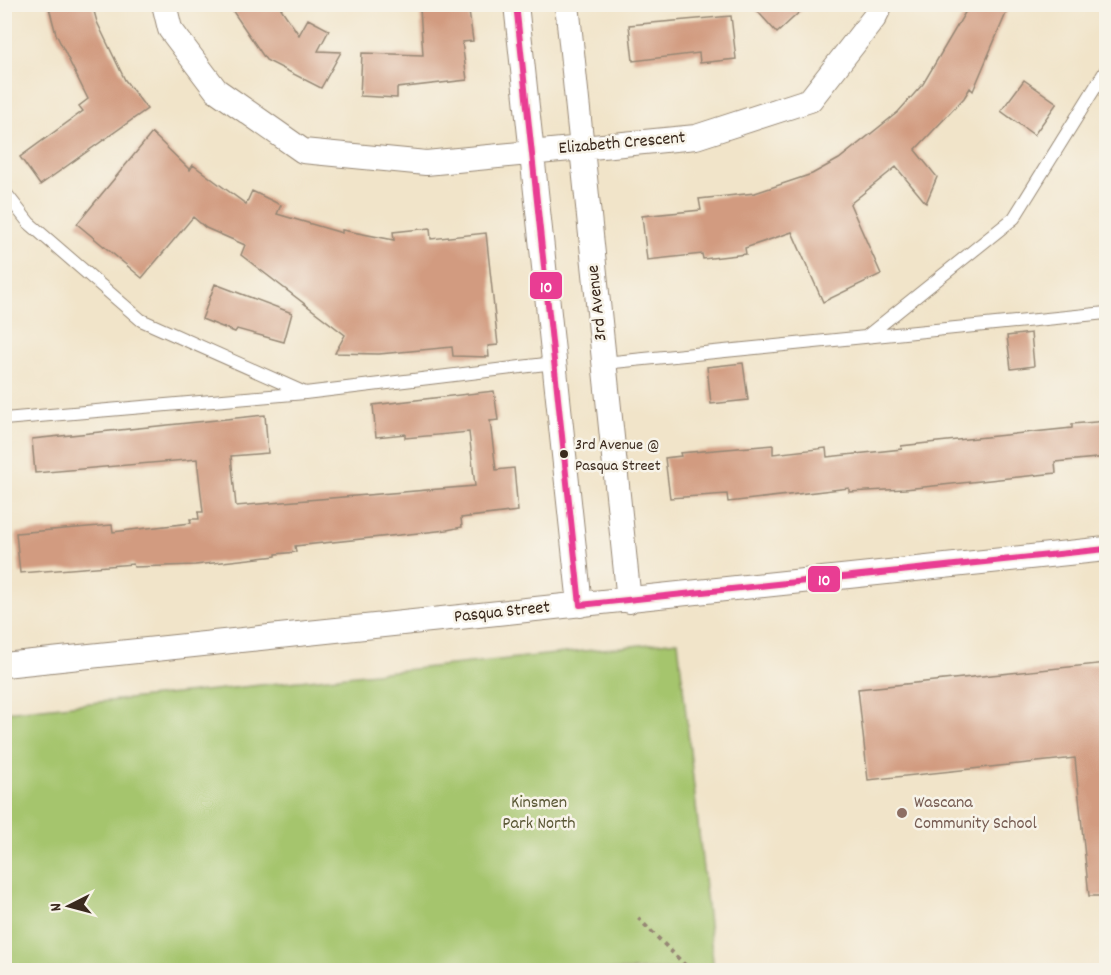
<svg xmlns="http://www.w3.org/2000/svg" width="1111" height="975" font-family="Dekko,sans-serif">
  <rect width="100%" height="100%" fill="#f7f3e8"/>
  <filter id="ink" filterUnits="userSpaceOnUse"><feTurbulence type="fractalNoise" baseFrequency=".0167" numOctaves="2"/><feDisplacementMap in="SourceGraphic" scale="12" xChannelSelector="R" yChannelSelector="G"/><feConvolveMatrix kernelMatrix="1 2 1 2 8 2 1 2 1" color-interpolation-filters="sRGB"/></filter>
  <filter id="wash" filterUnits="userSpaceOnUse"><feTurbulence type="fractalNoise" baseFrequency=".008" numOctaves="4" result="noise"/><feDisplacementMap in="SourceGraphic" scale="24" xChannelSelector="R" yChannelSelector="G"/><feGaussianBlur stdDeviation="1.35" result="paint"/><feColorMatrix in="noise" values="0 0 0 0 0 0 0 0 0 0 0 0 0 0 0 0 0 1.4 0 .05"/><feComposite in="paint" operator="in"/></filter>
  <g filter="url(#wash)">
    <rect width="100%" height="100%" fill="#f1e4c9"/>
    <path fill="#a5c56d" stroke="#707846" stroke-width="1.5" d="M678,641L714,970H5V712Z"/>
    <g id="blocks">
      <path fill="#d29b80" d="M48,4H92L97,22L125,80L147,109L40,185L20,157L83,111L79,106L88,99L56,34Z
        M228,4H278L299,35L308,19L329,30L318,51L341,52L321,88L266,60Z
        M445,4H468L473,41L462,42L467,80L397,88V98L360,96L362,53L423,55L420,8Z
        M751,4H808L777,33Z
        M970,4H1010L973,91L970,88L964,98L915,150L937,177L926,203L896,167L850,204L881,274L823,302L792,232L745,248L746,254L703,259L702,254L647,260L642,216L701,210L699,199L755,193L812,174L839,159L898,112L923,84Z
        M731,16L736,59L700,63L699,53L633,61L629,25Z
        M1024,80L1057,103L1034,135L1001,111Z
        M152,133L190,170L193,165L246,204L252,191L281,205L277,214L342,233V230L394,240L393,232L430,228L431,239L486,233L498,345L488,346L489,357L453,356L452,347L379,354L335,353L345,335L241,255L245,245L206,228L193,217L142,278L77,224Z
        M215,284L292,313L284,342L237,329L235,332L202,319Z
        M1031,333L1034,366L1011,369L1007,336Z
        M743,363L748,400L711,404L707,367Z
        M494,391L498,420L490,421L496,470L514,468L518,511L461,518L462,527L447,530L295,546L296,552L276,554V556L195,565L134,567L133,564L20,573L16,533L112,525L113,532L191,523L190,519H199L198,512H203L197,459L35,473L32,439L265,415L268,453L231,456L236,506L475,486L469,432L405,438V434L376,437L373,405Z
        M1107,421V457L1055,462L1056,473L905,489L849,492V488L728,502L727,494L670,498L665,458L681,456L680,453L773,445V454L826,448L827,457L902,449L901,446L928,443L1072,428V424Z
        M1107,663V896H1089L1075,758L868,780L858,689Z"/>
    </g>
  </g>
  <g filter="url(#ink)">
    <use href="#blocks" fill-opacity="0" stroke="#968774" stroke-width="1.5"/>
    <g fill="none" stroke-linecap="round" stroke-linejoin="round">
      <defs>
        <path id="lane" d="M4,191L29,223L141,320L305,393
          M867,336L1014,218L1106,70
          M604,363L1106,313
          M4,419L305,393L554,363"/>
        <path id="street" d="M164,4L170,29L216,90L303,151L426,163L696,137L810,100L874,18L881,4
          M516,4L580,605
          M567,4L629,601
          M4,665L1106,549"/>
      </defs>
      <use href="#lane" stroke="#968774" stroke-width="14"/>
      <use href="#street" stroke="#968774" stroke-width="26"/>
      <path stroke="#968774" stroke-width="4" stroke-dasharray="4.5 4.5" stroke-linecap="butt" d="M638,918L690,970"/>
      <use href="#lane" stroke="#fff" stroke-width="12"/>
      <use href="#street" stroke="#fff" stroke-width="24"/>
      <defs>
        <path id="bus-1" d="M516,4L580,605L1106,549"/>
      </defs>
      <use href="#bus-1" stroke="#f7f3e8" stroke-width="10"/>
      <use href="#bus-1" stroke="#e93d93" stroke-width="6"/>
    </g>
  </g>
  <circle fill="#3b2a1e" stroke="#f7f3e8" stroke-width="2" cx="564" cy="454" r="5"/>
  <circle fill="#8d6e63" stroke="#f7f3e8" stroke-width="2" cx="902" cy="813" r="6"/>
  <g text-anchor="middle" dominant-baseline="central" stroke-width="5" stroke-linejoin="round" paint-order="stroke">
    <g font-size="16" fill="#3b2a1e" stroke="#f7f3e8" text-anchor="start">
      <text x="575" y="445">3rd Avenue @<tspan x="575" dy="21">Pasqua Street</tspan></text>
    </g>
    <g font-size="18" fill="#3b2a1e" stroke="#f7f3e8">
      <text transform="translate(622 144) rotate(-5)">Elizabeth Crescent</text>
      <text transform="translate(598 303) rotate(-96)">3rd Avenue</text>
      <text transform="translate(502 613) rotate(-6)">Pasqua Street</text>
    </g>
    <g font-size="18" fill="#5b5836" stroke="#f7f3e8">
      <text x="539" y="803">Kinsmen<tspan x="539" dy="21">Park North</tspan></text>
    </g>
    <g font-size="18" fill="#785e54" stroke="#f7f3e8" text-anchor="start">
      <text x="914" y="803">Wascana<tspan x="914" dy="21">Community School</tspan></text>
    </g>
  </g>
  <g stroke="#f7f3e8" stroke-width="2">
    <rect x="529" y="271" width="34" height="29" rx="6" fill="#e93d93"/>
    <rect x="807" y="565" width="34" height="28" rx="6" fill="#e93d93"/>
  </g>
  <g font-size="16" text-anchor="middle" font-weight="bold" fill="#fff">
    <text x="546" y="292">10</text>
    <text x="824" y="585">10</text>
  </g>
  <rect width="1111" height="975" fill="none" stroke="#f7f3e8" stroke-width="24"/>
  <g transform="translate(69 906) rotate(264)" stroke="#f7f3e8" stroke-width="4.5" paint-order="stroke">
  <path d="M0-4.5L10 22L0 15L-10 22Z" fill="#3b2a1e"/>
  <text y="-9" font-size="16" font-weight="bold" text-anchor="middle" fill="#3b2a1e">N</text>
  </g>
</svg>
